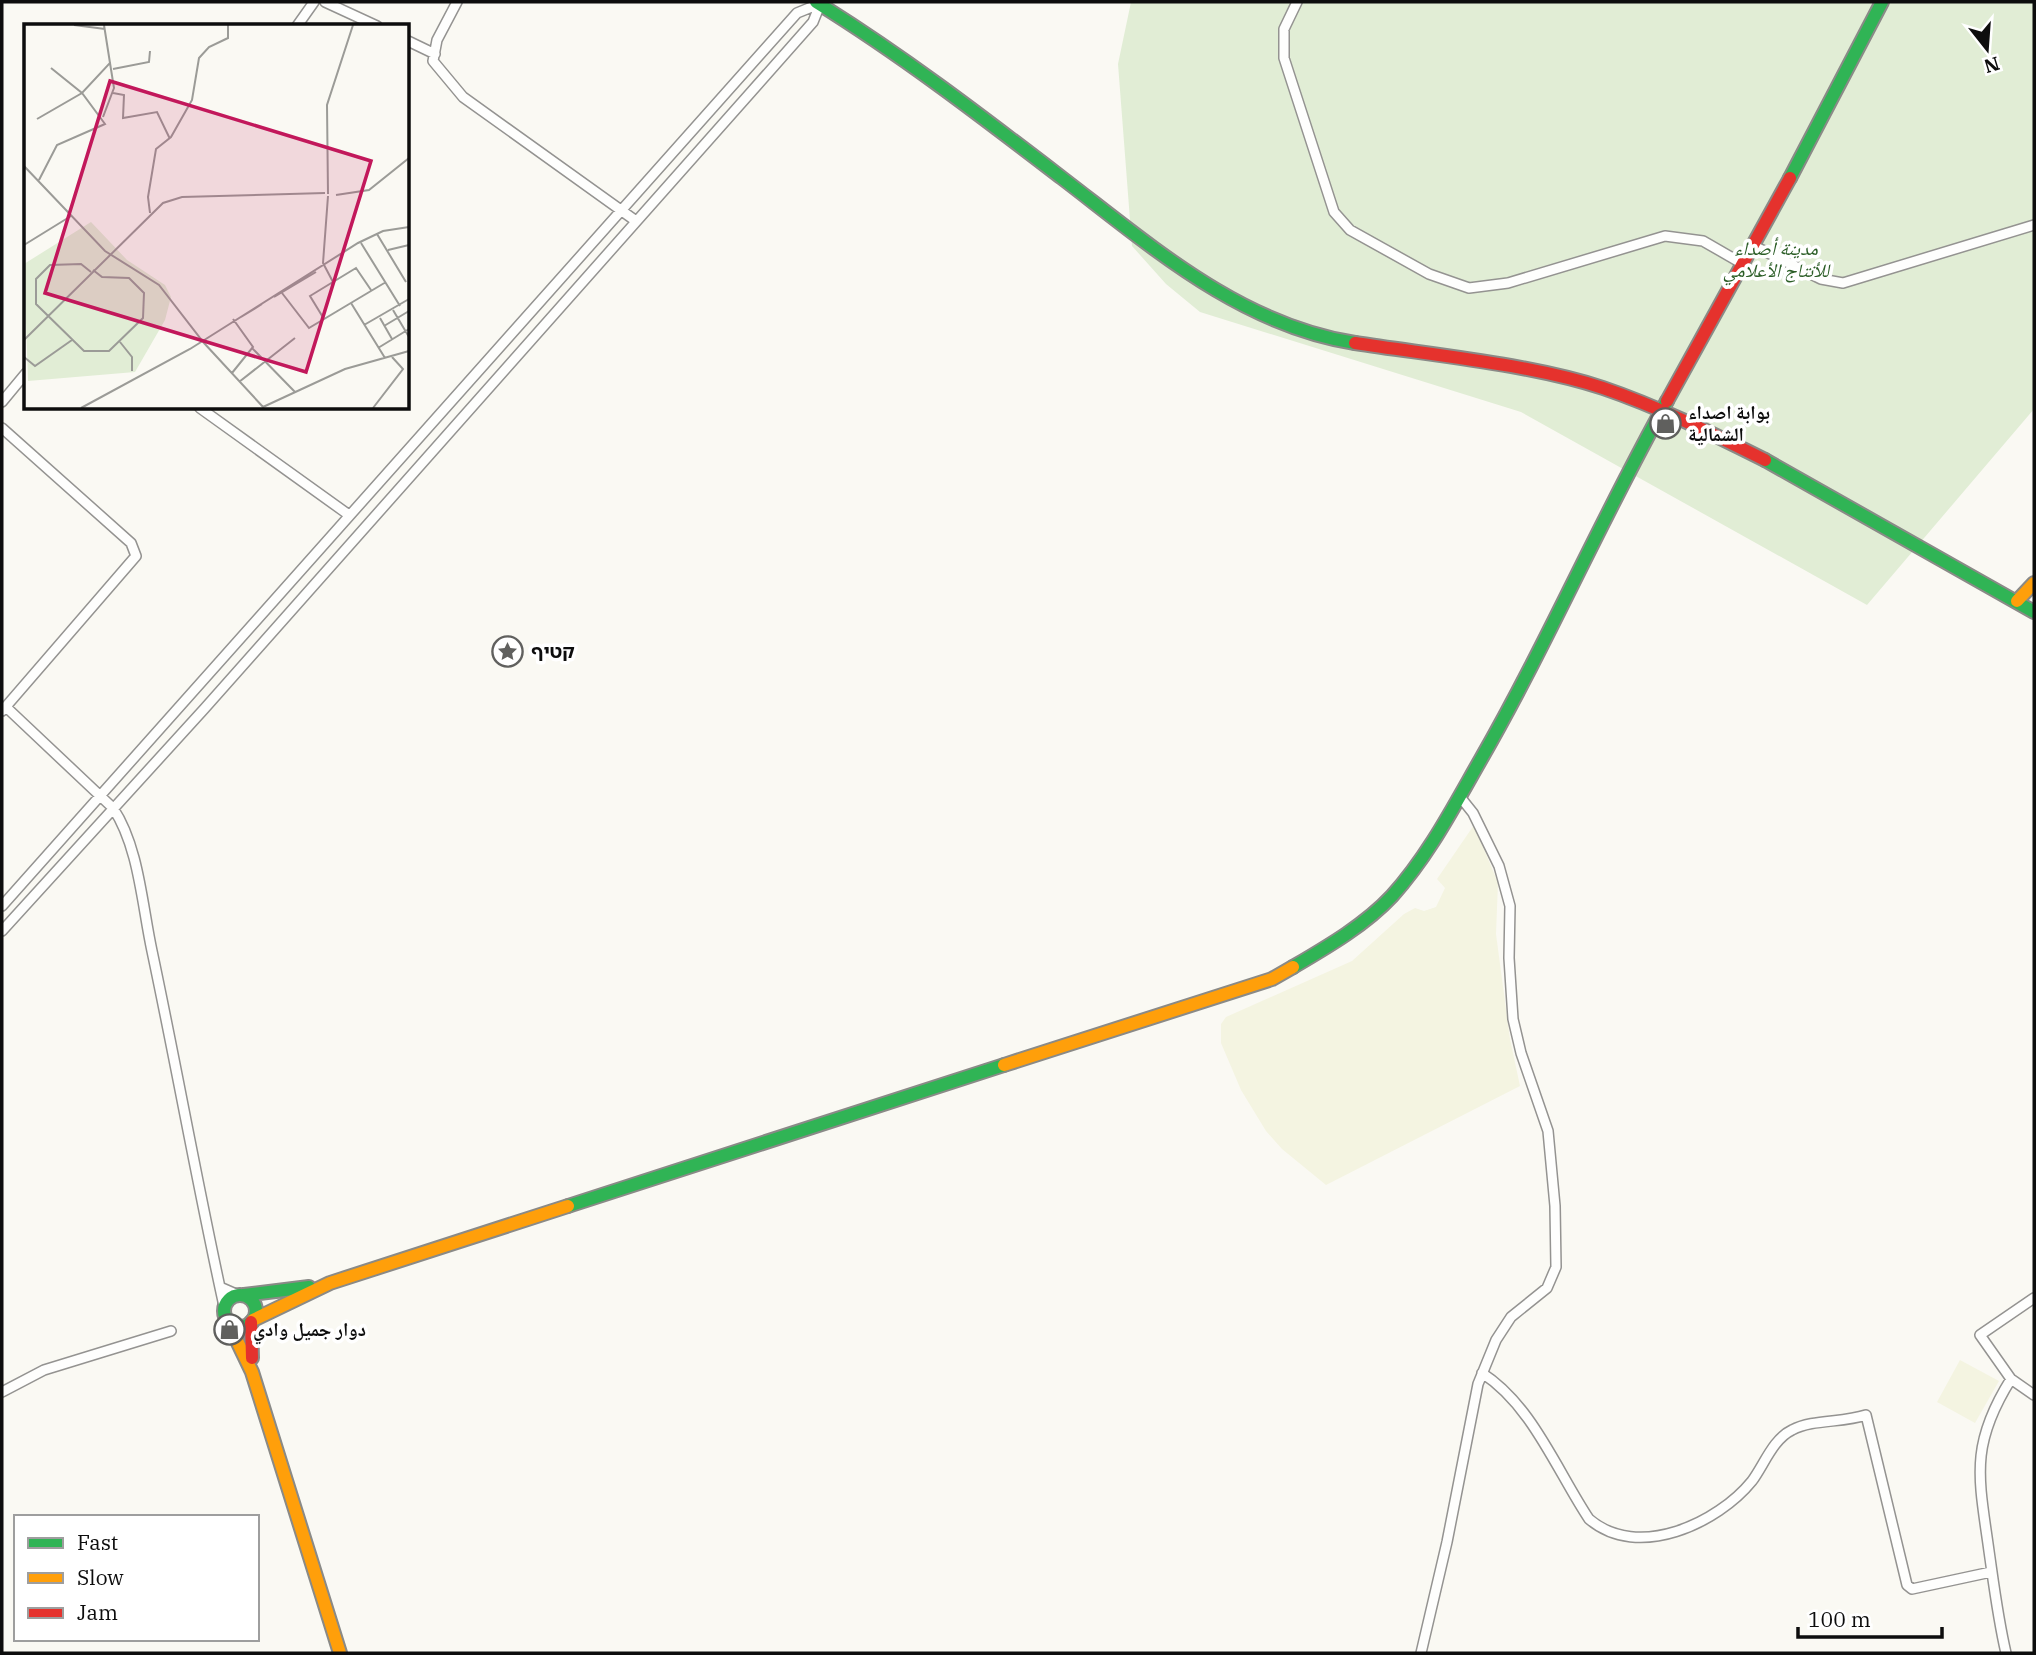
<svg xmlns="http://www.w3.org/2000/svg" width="2036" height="1655" font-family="'IBM Plex Serif','Noto Naskh Arabic','Noto Sans Hebrew',serif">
  <rect width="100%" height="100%" fill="#faf9f3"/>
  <path fill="#f4f4e1" d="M1474,825L1498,883L1496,934L1510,1039L1520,1086L1326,1185L1282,1149L1266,1131L1241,1090L1221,1043V1024L1226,1017L1352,961L1404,914L1415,908L1424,911L1436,907L1445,888L1437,879Z
    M1960,1360L1999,1381L1975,1423L1937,1402Z"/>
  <path fill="#e1edd5" d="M1131,2H2034V409L1867,605L1521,412L1200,312L1166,284L1132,246L1118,64Z"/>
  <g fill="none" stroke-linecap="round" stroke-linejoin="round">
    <defs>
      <path id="street" d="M325,2L377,26
        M457,2L437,40L433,61L463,97L636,221
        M1297,2L1284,29V58L1334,212L1350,230L1429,274L1469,288L1508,283L1665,236L1703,241L1743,264
        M297,26L314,2
        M408,41L435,54
        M1754,246L1821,279L1843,283L2034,225
        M2,402L26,373
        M200,408L349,515
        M2,428L131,543L136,556L2,711
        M6,707L113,808C139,847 142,905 152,951C177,1069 198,1188 224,1306
        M2,906L797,13L819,4
        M2,931L205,708L752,91L813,22L821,2
        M220,1287L236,1294
        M2034,1298L1980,1335L2011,1379L2034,1395
        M1482,1373C1532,1405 1557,1471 1589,1519C1638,1561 1718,1523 1752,1481C1764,1465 1773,1439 1792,1430C1813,1419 1842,1423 1866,1415L1907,1585L1912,1589L1991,1572
        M2,1392L44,1370L171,1331
        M1421,1653L1447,1542L1478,1384L1496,1340L1511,1317L1547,1288L1556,1267L1555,1206L1548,1131L1521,1053L1513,1019L1509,958L1510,906L1499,866L1473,813L1461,798
        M2006,1653C1998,1619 1994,1586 1989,1551C1979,1478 1969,1446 2011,1379"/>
      <path id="fast" d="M816,2C903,56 981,116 1062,178C1151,246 1240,325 1355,343
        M1790,178L1882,2
        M1765,460L2034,612
        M1293,967C1327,947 1365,925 1392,896C1429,855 1454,806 1481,759C1548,642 1601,519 1667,401
        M568,1206L1004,1065
        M224 1311a16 16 0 1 1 32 0a16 16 0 1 1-32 0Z
        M244,1295L309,1287"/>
      <path id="slow" d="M2017,601L2034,583
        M1004,1065L1272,979L1293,967
        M253,1320L330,1283L568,1206
        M228,1322L252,1372L340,1653"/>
      <path id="jam" d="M1355,343C1432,355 1530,364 1603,388C1659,407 1713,434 1765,460
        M1667,401L1790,178
        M251,1322L252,1358"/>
    </defs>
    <use href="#street" stroke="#949391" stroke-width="12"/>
    <use href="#fast" stroke="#8a8a87" stroke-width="16"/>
    <use href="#slow" stroke="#8a8a87" stroke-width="16"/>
    <use href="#jam" stroke="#8a8a87" stroke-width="16"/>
    <use href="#street" stroke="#fefefd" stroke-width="9"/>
    <use href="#fast" stroke="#30b455" stroke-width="12"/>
    <use href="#slow" stroke="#ff9f0a" stroke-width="12"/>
    <use href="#jam" stroke="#e5322d" stroke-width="12"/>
  </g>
  <defs>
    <symbol id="shop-ring" viewBox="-11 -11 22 22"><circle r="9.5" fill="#fff" stroke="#60605e" stroke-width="1.5"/><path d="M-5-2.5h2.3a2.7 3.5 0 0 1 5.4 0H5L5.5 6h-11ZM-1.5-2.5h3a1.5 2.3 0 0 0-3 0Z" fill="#60605e"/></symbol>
    <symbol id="sight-ring" viewBox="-11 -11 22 22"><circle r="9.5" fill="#fff" stroke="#60605e" stroke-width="1.5"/><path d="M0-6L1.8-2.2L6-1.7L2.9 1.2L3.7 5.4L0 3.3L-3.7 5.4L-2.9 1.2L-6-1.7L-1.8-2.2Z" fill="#60605e"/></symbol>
  </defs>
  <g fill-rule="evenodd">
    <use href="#shop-ring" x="1648" y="406" width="35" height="35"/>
    <use href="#sight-ring" x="490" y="634" width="35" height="35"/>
    <use href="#shop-ring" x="212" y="1312" width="35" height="35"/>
  </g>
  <g text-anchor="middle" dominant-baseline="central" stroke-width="7" stroke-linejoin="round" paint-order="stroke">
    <g font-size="19" font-style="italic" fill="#2b5d26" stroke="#fff">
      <text x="1776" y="248">مدينة أصداء<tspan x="1776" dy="22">للأنتاج الأعلامي</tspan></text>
    </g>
    <g font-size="19" font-weight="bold" fill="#0d0d0d" stroke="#fff" text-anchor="start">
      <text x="1688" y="412">بوابة اصداء<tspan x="1688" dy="22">الشمالية</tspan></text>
      <text x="531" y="651">קטיף</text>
      <text x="253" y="1329">دوار جميل وادي</text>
    </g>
  </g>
  <g transform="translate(24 24)">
    <rect width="385" height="385" fill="#faf9f3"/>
    <path d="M67,198L103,236L141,261L147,273L141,296L111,348L4,357L0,240Z" fill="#e1edd5"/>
    <path fill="none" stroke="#9b9b97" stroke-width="2" d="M50,1L81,5M89,45L125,38L126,27M89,69L100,71L99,94L133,88L146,115M79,93L90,64L86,39M13,95L58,69L86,39L80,1M0,142L81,227L135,261L180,319L240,384M15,156L33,121L81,100L58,69L27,44M304,170L303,81L329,1M312,171L345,166L385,134M304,172L299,239L309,258M126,189L124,173L132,125L147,113L168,76L175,34L185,23L204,14V1M353,210L382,258M337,219L376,282M0,221L47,192M364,226L385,221M67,248L57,240L26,241L12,255V280L60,327H85L119,294L120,269L105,254L78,253L69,246M258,269L285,304L362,258M250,273L292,248M327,279L361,334M369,286L385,313M217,293L238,280M356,294L368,315M300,295L286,272L332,244L347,266M340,301L385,275M360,302L385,287M0,316L139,179L158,173L301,169M96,318L108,333V347M228,324L271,368M354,324L385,305M0,333L11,342L48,316M208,349L229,323L209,295M215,358L271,314M239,383L321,345L385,327M57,384L166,325L334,219L359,207L385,203M349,384L379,345L368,333"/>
    <path fill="#c2185b" fill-opacity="0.15" stroke="#c2185b" stroke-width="3.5" d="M86,57L347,137L282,348L21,269Z"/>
    <rect width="385" height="385" fill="none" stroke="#0d0d0d" stroke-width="3.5"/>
  </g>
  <rect width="2036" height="1655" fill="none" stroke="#0d0d0d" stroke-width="7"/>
  <rect x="14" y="1515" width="245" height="126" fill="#ffffff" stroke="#9e9e9e" stroke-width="2"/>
  <rect x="28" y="1538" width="35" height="10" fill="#30b455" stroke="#9e9e9e" stroke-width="2"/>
  <text x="77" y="1550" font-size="21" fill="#0d0d0d">Fast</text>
  <rect x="28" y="1573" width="35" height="10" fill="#ff9f0a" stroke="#9e9e9e" stroke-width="2"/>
  <text x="77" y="1585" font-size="21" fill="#0d0d0d">Slow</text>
  <rect x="28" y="1608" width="35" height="10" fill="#e5322d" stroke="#9e9e9e" stroke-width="2"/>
  <text x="77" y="1620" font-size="21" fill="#0d0d0d">Jam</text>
  <g transform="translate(1987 49) rotate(163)" stroke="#ffffff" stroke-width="5" paint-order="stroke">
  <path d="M0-5L12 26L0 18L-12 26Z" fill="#0d0d0d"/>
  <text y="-10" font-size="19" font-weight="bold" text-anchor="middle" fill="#0d0d0d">N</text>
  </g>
  <path d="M1798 1627v10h144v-10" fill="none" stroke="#0d0d0d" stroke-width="3.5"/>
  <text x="1808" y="1627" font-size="21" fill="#0d0d0d" stroke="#ffffff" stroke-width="5" paint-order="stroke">100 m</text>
</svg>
